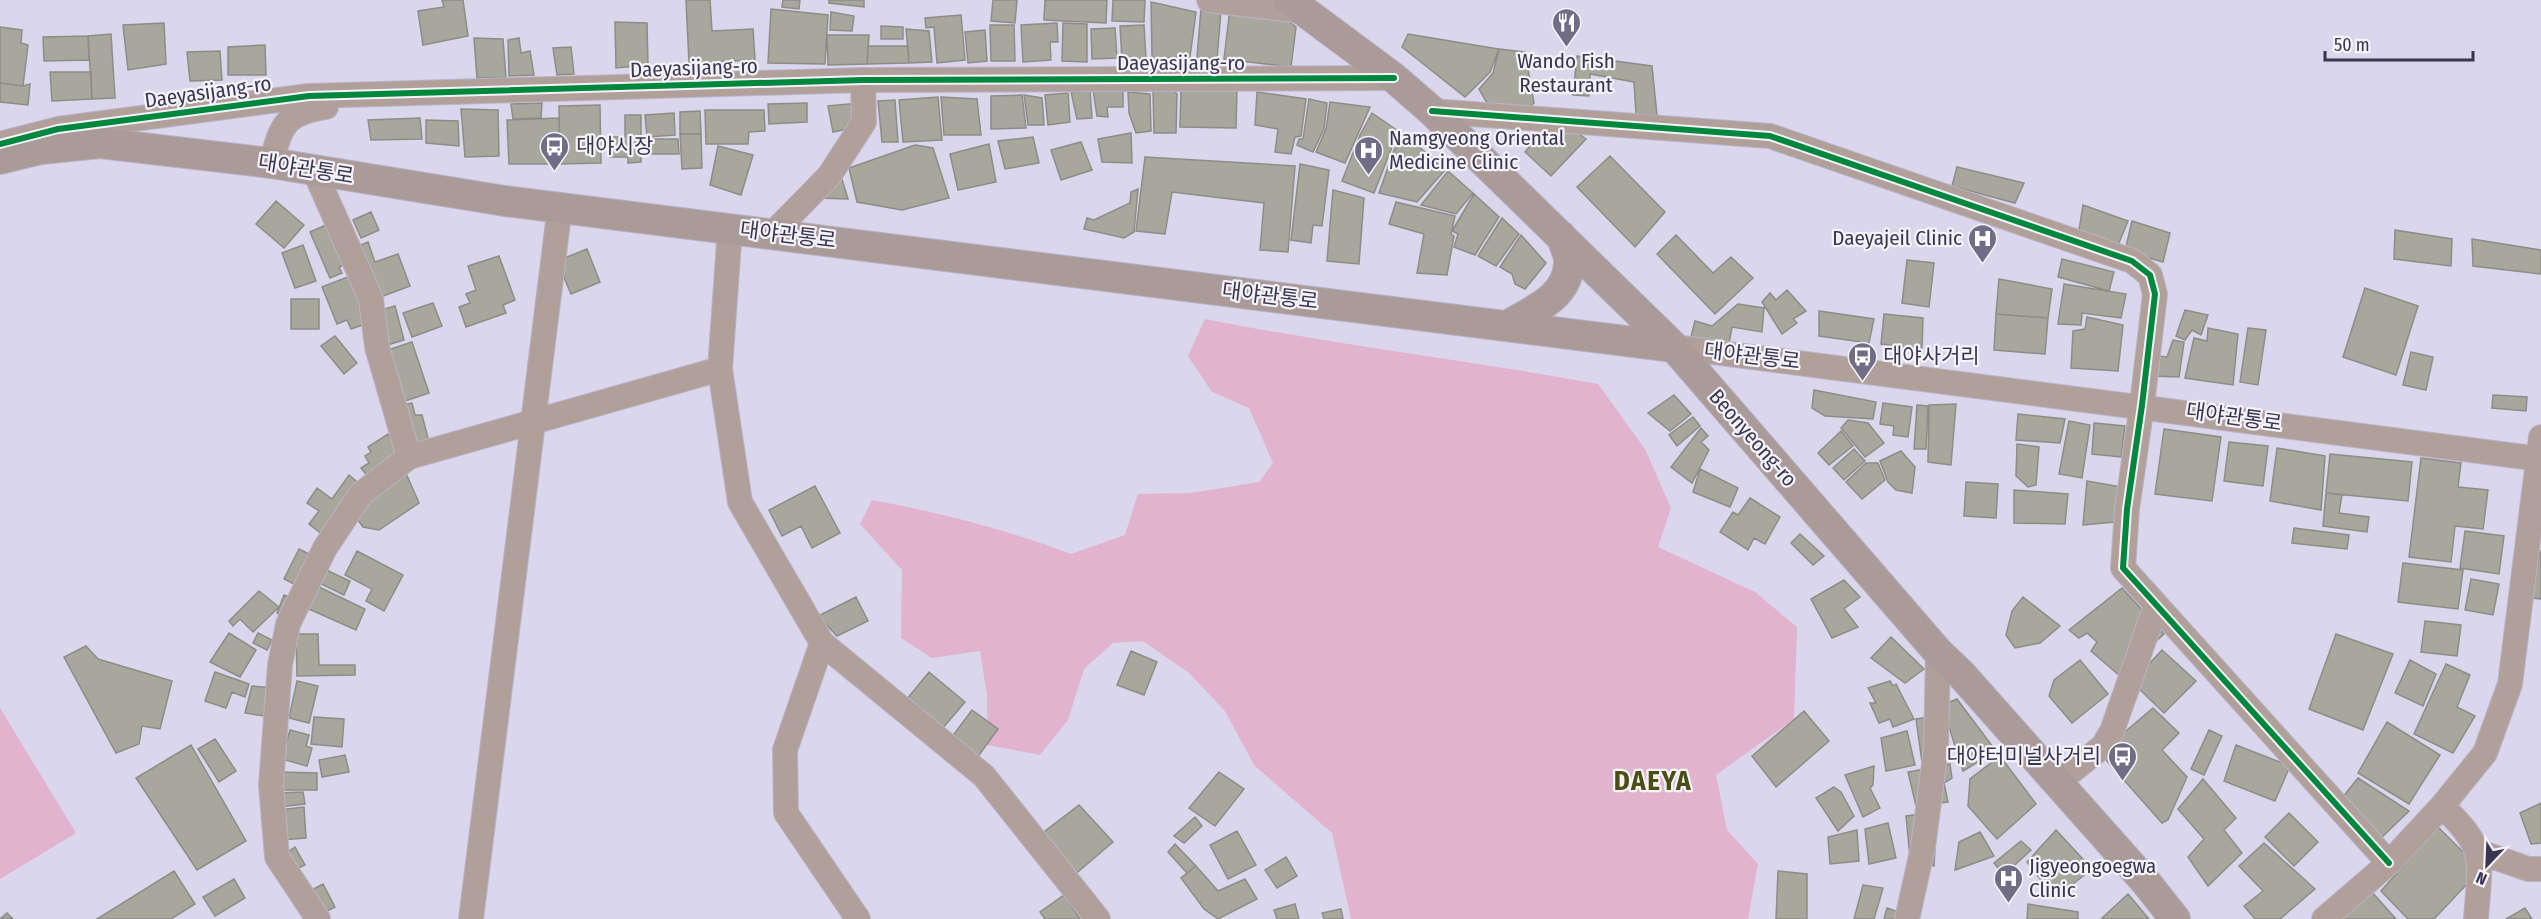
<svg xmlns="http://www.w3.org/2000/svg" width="2541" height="919" font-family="'Fira Sans Condensed','Noto Sans KR',sans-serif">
  <rect width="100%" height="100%" fill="#dad6ec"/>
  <path fill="#e2b3cf" d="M1205,319C1336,345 1467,360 1598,384L1645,449L1671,508L1658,547L1755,592L1797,627L1794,719L1716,775L1727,830L1758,864L1748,919H1351L1332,833L1254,765L1225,711L1189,673L1143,641L1113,643L1084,669L1068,720L1040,755L988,745L987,695L980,651L932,658L901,638L902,570L860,524L872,500C940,513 1006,529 1071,554L1125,535L1138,494L1191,493L1259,482L1273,463L1249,408L1212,392L1188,356Z
    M0,708L76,833L0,879Z"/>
  <path fill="#a7a79c" stroke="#8e8c88" stroke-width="1.5" d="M442,0H463L468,36L423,45L418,11L444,7Z
    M686,0H710L712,31L753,29L755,60L689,63Z
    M783,0H800L799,9L782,7Z
    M829,0H864V7L829,3Z
    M993,0H1017L1015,23L991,21Z
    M1045,0H1107L1106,23L1044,20Z
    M1113,0H1145L1144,22L1112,21Z
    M1151,2L1196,12L1190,57L1152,58Z
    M771,9L828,15L825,64L768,63Z
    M1201,9L1221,11L1217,59L1197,57Z
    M1230,9L1281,15L1296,27L1291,67L1224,59Z
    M831,12L854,16L852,31L830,30Z
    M961,15L965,60L937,63L934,27L926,28L925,18Z
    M615,22L647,23L648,65L616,68Z
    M164,23L166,64L128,70L123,25Z
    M1057,23L1058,42H1050L1051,60L1023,62L1021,25Z
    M1063,23L1087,24V62L1062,61Z
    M990,25H1014L1015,61H991Z
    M1144,25L1146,59L1122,60L1120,26Z
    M881,26L903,27V39H881Z
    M0,27L22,30L21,43L28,45L23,86L0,83Z
    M1115,28L1117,58L1092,59L1091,29Z
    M906,29L929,31L932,62L909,63Z
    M985,30L987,61L968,63L965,32Z
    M111,34L115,98L92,99L88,36Z
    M1408,34L1499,49L1490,72L1465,97L1402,47Z
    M827,35H869L867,64L828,65Z
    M88,36L89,60L44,61L43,37Z
    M474,38L503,39L506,78H477Z
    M519,38L521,53L530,51L534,75L509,76L508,40Z
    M265,45L266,75H228V47Z
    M868,46H908L909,63L867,64Z
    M571,47L574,74L557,75L553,48Z
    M1499,49L1525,52L1534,103L1519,115L1491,110L1479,89L1493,73Z
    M220,51L222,80L190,81L187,52Z
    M1577,56L1652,66L1657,115L1636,114L1634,82L1590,74L1589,96L1573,95Z
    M50,72H91L92,99L52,101Z
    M0,83L23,86L30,84L28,105L0,102Z
    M1181,89L1237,90L1236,128L1180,127Z
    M1093,90L1123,91V107H1107L1108,117L1097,116Z
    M1090,91L1092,118L1077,119L1071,92Z
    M1153,91H1174L1177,94L1176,133H1154Z
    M1128,92L1150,94L1151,131L1136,133L1129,113Z
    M1257,92L1306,99L1301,136L1295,137L1291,154L1275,152L1278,129L1255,125Z
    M1068,93L1070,122L1048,125L1045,95Z
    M1022,95L1026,128L991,129V96Z
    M1024,95L1042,98L1044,125H1028Z
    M938,97L942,140L903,142L899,100Z
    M941,97L977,99L981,135H944Z
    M1309,99L1327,103L1324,129L1313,152L1297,145L1299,139H1303Z
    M895,100L898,142H882L878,101Z
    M1330,102L1370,107L1345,163L1316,152L1326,129Z
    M542,103L541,118L513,119L511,104Z
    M807,103V122L769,124L768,104Z
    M859,103L858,127L833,132L828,106Z
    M600,105L601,163L560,164L559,106Z
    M461,109L498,110L499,156L465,157Z
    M705,110H764L765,131L749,132L748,144H706Z
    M700,111L701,134H680V112Z
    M674,113L675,135L647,137L645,115Z
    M1372,113L1401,133L1392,147L1374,193L1342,181L1360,135Z
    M625,115H641V162L628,163V157H610V137H625Z
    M420,118L422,139L371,140L368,120Z
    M559,118L560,164H509L507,120Z
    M426,120L458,121L459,146L426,143Z
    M1542,132L1578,133L1586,139L1551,176L1525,152Z
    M1131,133L1132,163L1102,162L1098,139Z
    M680,134H701L702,168L682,169Z
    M1405,134L1445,170L1417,202L1379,193L1394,150Z
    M1033,137L1039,163L1005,169L998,141Z
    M647,139H678L679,154H647Z
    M1081,142L1092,170L1061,180L1051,150Z
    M989,144L996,182L958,190L950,154Z
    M915,145L933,148L949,198L902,210L857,202L849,168Z
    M718,146L753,155L741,195L710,185Z
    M1610,156L1665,212L1635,247L1577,187Z
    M1145,157L1295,166L1288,252L1260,250L1264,203L1172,192L1165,234L1136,231Z
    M1300,164L1329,170L1322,226L1313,225L1311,243L1291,240Z
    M1957,167L2024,183L2015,203L1952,186Z
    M1448,171L1473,193L1456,214L1421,205Z
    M840,173L848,199L819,198Z
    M1138,189L1134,232L1124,238L1084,229L1087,218L1094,220L1130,203L1131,192Z
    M1333,190L1364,198L1359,264L1327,261Z
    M1474,194L1499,217L1475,255L1454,247L1458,234L1452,231Z
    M276,201L304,225L284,248L256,224Z
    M1396,202L1455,216L1451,234L1454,236L1447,275L1417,273L1424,234L1389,224Z
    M2083,205L2128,221L2118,245L2079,230Z
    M371,212L379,230L361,238L353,220Z
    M1502,218L1519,234L1496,266L1478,256Z
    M2132,221L2170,233L2163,262L2125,251Z
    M326,225L344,265L339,267L342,273L330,278L310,232Z
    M2395,230L2452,239L2451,266L2394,259Z
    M1521,235L1546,263L1525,289L1515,284L1512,274L1500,267Z
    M1676,235L1713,273L1731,257L1753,278L1715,314L1657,254Z
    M2472,239L2541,250V274L2473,266Z
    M368,242L375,262L398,254L410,286L375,299L356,247Z
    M303,245L316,281L295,288L282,253Z
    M587,249L600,282L571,294L557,261Z
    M499,256L515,300L503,305L506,313L466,327L459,307L470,303L466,294L476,290L468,266Z
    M2062,259L2114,272L2109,291L2058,277Z
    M1907,260L1934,263L1929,307L1902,303Z
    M353,275L371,322L351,329L347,320L337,324L322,287Z
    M1999,279L2052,289L2048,318L1996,314Z
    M2064,284L2126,294L2121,318L2082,313L2081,325L2058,324Z
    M2365,288L2418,306L2396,375L2343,357Z
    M1787,290L1806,311L1793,319L1797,323L1782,334L1762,302L1770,293L1776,300Z
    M291,299H319V329H291Z
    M433,303L442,326L412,337L403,313Z
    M1738,304L1764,308L1762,332L1732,327L1728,349L1690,341L1695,321L1712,326Z
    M395,306L404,340L384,346L374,312Z
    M2185,310L2208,315L2201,335L2192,330L2185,340L2176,336Z
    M1819,311L1874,319L1869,343L1819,336Z
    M1884,314L1923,318L1922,349L1881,344Z
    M1996,314L2048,318L2045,354L1994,350Z
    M2087,317L2123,325L2118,371L2071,368L2073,331L2085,329Z
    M2208,328L2238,334L2233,385L2185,378L2194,338L2207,341Z
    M2248,328L2266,330L2258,385L2240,382Z
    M335,336L357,363L344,374L321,346Z
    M2173,340L2184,342L2179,377L2150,376L2152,355L2167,357Z
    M412,342L429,393L402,402L385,351Z
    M2411,352L2433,357L2426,390L2403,385Z
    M1814,390L1876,402L1873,419L1825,416L1812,408Z
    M1674,395L1691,414L1670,431L1648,413Z
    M2493,395L2527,397L2526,411L2492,408Z
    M412,403L415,415H422L430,446L410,450L399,405Z
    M1883,403L1912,407L1908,437L1893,435L1894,426L1880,424Z
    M1956,404L1951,465L1928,462L1929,405Z
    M1917,405L1928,406L1926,449H1914Z
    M2018,414L2065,419L2060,443L2016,440Z
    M1693,417L1700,426L1677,446L1669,435Z
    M1848,420L1868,423L1884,443L1865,457L1841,428Z
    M2069,421L2090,425L2082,478L2059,474Z
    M2094,423L2125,426L2121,457L2092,454Z
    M1701,428L1708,436L1701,442L1709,450L1692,483L1671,467Z
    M2164,429L2221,437L2212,501L2155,494Z
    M1841,431L1853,446L1829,465L1818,453Z
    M388,434L402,455L368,477L361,468L369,463L365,456L371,452L368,447Z
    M2229,442L2268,446L2263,486L2224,481Z
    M2017,444L2039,447L2036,485L2028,487L2016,476Z
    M2277,448L2325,456L2321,510L2270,501Z
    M1854,449L1865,461L1844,480L1833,468Z
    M1901,451L1915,467L1912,493L1896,490L1888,482L1880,461Z
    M2330,454L2412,462L2408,501L2326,493Z
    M2421,458L2461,463L2458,487L2488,490L2483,529L2455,526L2451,562L2409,557Z
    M1866,463H1878L1885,480L1862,499L1846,482Z
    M1700,469L1738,488L1730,507L1693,492Z
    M405,471L419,503L379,530L363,527L353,513Z
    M349,475L361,485L323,535L309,524L319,511L307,503L317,488L332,499Z
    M2087,481L2122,487L2115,522L2083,525Z
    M1966,482L1998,484L1996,518L1964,516Z
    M815,486L840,533L812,548L801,526L782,536L769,510Z
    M2014,490L2068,494L2065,524L2014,523Z
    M2326,493L2342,495L2339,513L2369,517L2367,532L2323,526Z
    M1750,498L1780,517L1765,544L1754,538L1748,550L1720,532L1733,512L1738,515Z
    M2294,528L2349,535L2347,549L2292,543Z
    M2465,531L2504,536L2499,574L2460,568Z
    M1800,534L1824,556L1813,565L1791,543Z
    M299,549L313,556L298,586L284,579Z
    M357,551L403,575L384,611L366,601L372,589L345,575Z
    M2540,551H2541V599L2532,598Z
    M2403,563L2463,570L2458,609L2398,602Z
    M322,568L350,581L344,595L315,581Z
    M2471,579L2499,584L2493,615L2465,610Z
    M1844,580L1860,597L1844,609L1858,627L1832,638L1811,599Z
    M319,587L365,609L356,630L309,609Z
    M2122,588L2164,634L2119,675L2091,651L2097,642L2087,633L2079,638L2069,630Z
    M259,591L279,607L253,632L240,619L233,626L229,621Z
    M284,595L292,598L285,616L277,613Z
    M856,597L868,621L837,636L818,616Z
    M2023,597L2060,626L2040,643L2015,648L2006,635L2012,611Z
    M2425,621L2461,625L2457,656L2421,652Z
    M229,633L256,650L240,677L210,662Z
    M258,633L272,640L267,650L253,643Z
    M296,634H318L319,665H355V675L297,676Z
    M2336,634L2393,654L2363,730L2309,709Z
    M1891,637L1924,669L1905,683L1871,658Z
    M86,646L98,659L172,681L160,729L142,726L139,744L116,753L64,657Z
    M2162,650L2196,681L2164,713L2132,682Z
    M1131,651L1157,662L1144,695L1117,685Z
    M2080,660L2108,694L2072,723L2049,696L2054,680Z
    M2410,660L2436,674L2423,706L2395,693Z
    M2446,664L2470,675L2457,707L2475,716L2453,753L2414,734Z
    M215,672L249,684L245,697L232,692L226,708L205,701Z
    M929,672L965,702L942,729L907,699Z
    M297,681L318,686L309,723L289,718Z
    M1890,681L1893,686L1896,684L1914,719L1893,727L1890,719L1879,723L1870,703H1876L1868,688Z
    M252,686L274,688L271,717L245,713Z
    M1957,699L1996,751L1963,771L1942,705Z
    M2153,708L2179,733L2162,750L2187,777L2168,820L2162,823L2100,753Z
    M972,710L998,729L977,758L951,738Z
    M1804,711L1829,741L1776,787L1752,756Z
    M1937,716L1947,756L1922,762L1916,719Z
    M314,717L344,719L342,747L311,744Z
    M2387,722L2440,755L2409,804L2358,773Z
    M290,730L309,735L306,746L312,748L307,766L282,759Z
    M2209,730L2222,736L2204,775L2191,769Z
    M1907,731L1915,765L1886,771L1881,738Z
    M215,739L236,771L219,782L198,749Z
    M191,745L246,841L197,870L136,778Z
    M2236,745L2290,766L2275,801L2224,781Z
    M345,755L349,772L322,777L319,760Z
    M2000,756L2036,804L1997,839L1968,806L1970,779Z
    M1950,764L1952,778L1944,783L1948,802L1916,806L1908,772Z
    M1874,766L1873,785L1870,788L1880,808L1863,817L1845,775Z
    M279,772L317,773V790H279Z
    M1219,772L1244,789L1215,826L1189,808Z
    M2358,778L2409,811L2381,838L2338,803Z
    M2203,779L2236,818L2224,830L2242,853L2208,886L2188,857L2204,839L2178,809Z
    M1834,787L1841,792L1854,816L1838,831L1816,798Z
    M303,792L305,804L279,807L277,793Z
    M2541,803V843L2531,844L2520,813Z
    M1079,805L1113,842L1072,877L1040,835Z
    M304,807L306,838L281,840L279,810Z
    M1937,812L1934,866L1910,858L1906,816Z
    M2289,813L2318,842L2294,866L2265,837Z
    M1195,817L1202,826L1184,843L1174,836Z
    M1888,823L1896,858L1869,864L1865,829Z
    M2438,827L2469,858L2468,883L2434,919H2408L2381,891Z
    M1857,830L1859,861L1830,864L1828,837Z
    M2056,830L2092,869L2055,898L2027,862Z
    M1237,831L1256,865L1228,879L1210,845Z
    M1980,832L1994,856L1955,870L1959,842Z
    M2021,841L2031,850L2004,875L1994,863Z
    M2264,843L2315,889L2280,919H2255L2244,906L2263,891L2239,866Z
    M1175,844L1196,866L1187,873L1168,852Z
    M295,847L305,865L294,870L285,854Z
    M1286,857L1297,876L1277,888L1265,870Z
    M1196,866L1218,891L1245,879L1257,899L1218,919L1204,909L1181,878Z
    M174,871L195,904L171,919H97Z
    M1778,871L1807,874V919H1776Z
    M234,879L245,898L215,916L203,897Z
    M323,884L335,907L318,916L306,893Z
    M1863,885L1883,888L1874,919H1854Z
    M2371,891L2396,919H2339Z
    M2128,894L2149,919H2101Z
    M1064,895L1080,919H1045L1040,912Z
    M1295,904L1299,919H1277L1274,910Z
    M2028,904L2078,912V919H2027Z
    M1887,908L1918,919H1884Z
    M2525,908L2532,919H2506Z
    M1341,909L1343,919H1324L1322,913Z
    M7,913L13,919H0Z"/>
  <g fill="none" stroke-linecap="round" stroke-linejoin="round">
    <defs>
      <path id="minor" d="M1209,0L1301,11
        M1432,111L1770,136L2132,261L2150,275L2155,294L2142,405L2127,509L2123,568L2389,863
        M0,144L58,129L309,96L863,80L1394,78
        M271,163C282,124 284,114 326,107
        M314,170L371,299L377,347L409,457
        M730,228L720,369L740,502L822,643L984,776L1098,919
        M773,233L829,176L864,122L863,80
        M1674,347L2541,459
        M822,643L785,750L786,813L858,919
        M2056,784L2103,746L2112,731L2156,606
        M2442,806C2488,849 2480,860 2476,919
        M2477,851L2528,869H2541
        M318,919L277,857L271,785L280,665L288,624L325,548L361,494L409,457L720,369
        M471,919L560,206
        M1907,919L1923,847L1936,749L1938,652
        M2324,919L2389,863L2442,806L2485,753L2510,684L2541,437"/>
      <path id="major" d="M1289,0L1394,78L1432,111L1674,347L1938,652L1961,674L2145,881L2175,919
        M0,159L41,149L100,143L271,163L505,201L1674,347
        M1507,326C1533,310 1567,298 1569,264C1570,256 1564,244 1561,236"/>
    </defs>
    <use href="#minor" stroke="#b8b4c8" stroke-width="26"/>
    <use href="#major" stroke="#b8b4c8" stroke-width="32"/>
    <use href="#minor" stroke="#b19f9a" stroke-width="24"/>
    <use href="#major" stroke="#aa9a98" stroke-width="30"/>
    <defs>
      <path id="cycleway" d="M1432,111L1770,136L2132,261L2150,275L2155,294L2142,405L2127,509L2123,568L2389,863
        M0,144L58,129L309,96L863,80L1394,78"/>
    </defs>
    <use href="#cycleway" stroke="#f4f3fa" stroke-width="10"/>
    <use href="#cycleway" stroke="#00873e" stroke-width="6"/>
  </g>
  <defs>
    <symbol id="restaurant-pin" viewBox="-11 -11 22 30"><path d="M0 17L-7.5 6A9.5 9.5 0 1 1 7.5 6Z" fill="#726d87" stroke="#f4f3fa"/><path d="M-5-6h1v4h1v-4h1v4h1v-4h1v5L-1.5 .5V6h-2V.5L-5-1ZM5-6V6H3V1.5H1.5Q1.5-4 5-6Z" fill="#fff"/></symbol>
    <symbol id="bus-pin" viewBox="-11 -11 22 30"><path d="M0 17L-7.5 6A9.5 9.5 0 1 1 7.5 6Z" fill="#726d87" stroke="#f4f3fa"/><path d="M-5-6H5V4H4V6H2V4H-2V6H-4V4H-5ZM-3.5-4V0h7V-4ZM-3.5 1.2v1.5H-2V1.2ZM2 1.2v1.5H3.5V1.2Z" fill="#fff"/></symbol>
    <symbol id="hospital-pin" viewBox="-11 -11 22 30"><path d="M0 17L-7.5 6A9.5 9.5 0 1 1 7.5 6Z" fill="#726d87" stroke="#f4f3fa"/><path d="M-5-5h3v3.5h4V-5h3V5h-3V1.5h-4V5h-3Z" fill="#fff"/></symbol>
  </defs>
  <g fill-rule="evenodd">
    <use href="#restaurant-pin" x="1550" y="6" width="33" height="45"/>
    <use href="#bus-pin" x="538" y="130" width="33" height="45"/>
    <use href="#hospital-pin" x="1352" y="134" width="33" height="45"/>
    <use href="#hospital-pin" x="1966" y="222" width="33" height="45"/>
    <use href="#bus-pin" x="1846" y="340" width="33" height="45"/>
    <use href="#bus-pin" x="2106" y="740" width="33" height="45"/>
    <use href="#hospital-pin" x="1992" y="862" width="33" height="45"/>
  </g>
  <g text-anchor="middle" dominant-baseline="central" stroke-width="4.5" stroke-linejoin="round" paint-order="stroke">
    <g font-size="21" fill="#3a3550" stroke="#f4f3fa" text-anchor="start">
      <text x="1566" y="61" text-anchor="middle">Wando Fish<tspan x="1566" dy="24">Restaurant</tspan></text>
      <text x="1389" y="138">Namgyeong Oriental<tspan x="1389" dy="24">Medicine Clinic</tspan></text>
      <text x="576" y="146">대야시장</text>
      <text x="1962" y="238" text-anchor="end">Daeyajeil Clinic</text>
      <text x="1883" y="356">대야사거리</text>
      <text x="2101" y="756" text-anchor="end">대야터미널사거리</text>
      <text x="2029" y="866">Jigyeongoegwa<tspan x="2029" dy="24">Clinic</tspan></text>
    </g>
    <g font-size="21" fill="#3a3550" stroke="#f4f3fa">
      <text x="1181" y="63">Daeyasijang-ro</text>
      <text transform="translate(694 68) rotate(-2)">Daeyasijang-ro</text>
      <text transform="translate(208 92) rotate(-8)">Daeyasijang-ro</text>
      <text transform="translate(306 169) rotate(9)">대야관통로</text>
      <text transform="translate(788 235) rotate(7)">대야관통로</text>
      <text transform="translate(1270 296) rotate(7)">대야관통로</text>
      <text transform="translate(1752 356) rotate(7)">대야관통로</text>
      <text transform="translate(2234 417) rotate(8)">대야관통로</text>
      <text transform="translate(1753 438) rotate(49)">Beonyeong-ro</text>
    </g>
    <g font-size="27" font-weight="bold" letter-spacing="1.5" fill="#494e12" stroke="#f4f3fa">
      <text x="1653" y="781">DAEYA</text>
    </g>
  </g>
  <g transform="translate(2487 865) rotate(203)" stroke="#f4f3fa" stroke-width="4.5" paint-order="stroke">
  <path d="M0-4.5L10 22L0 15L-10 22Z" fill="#3a3550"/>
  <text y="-9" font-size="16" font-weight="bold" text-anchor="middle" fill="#3a3550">N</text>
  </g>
  <path d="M2325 51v9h148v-9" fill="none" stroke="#3a3550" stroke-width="3"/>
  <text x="2334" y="51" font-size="18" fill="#3a3550" stroke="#f4f3fa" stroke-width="4.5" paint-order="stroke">50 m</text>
</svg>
